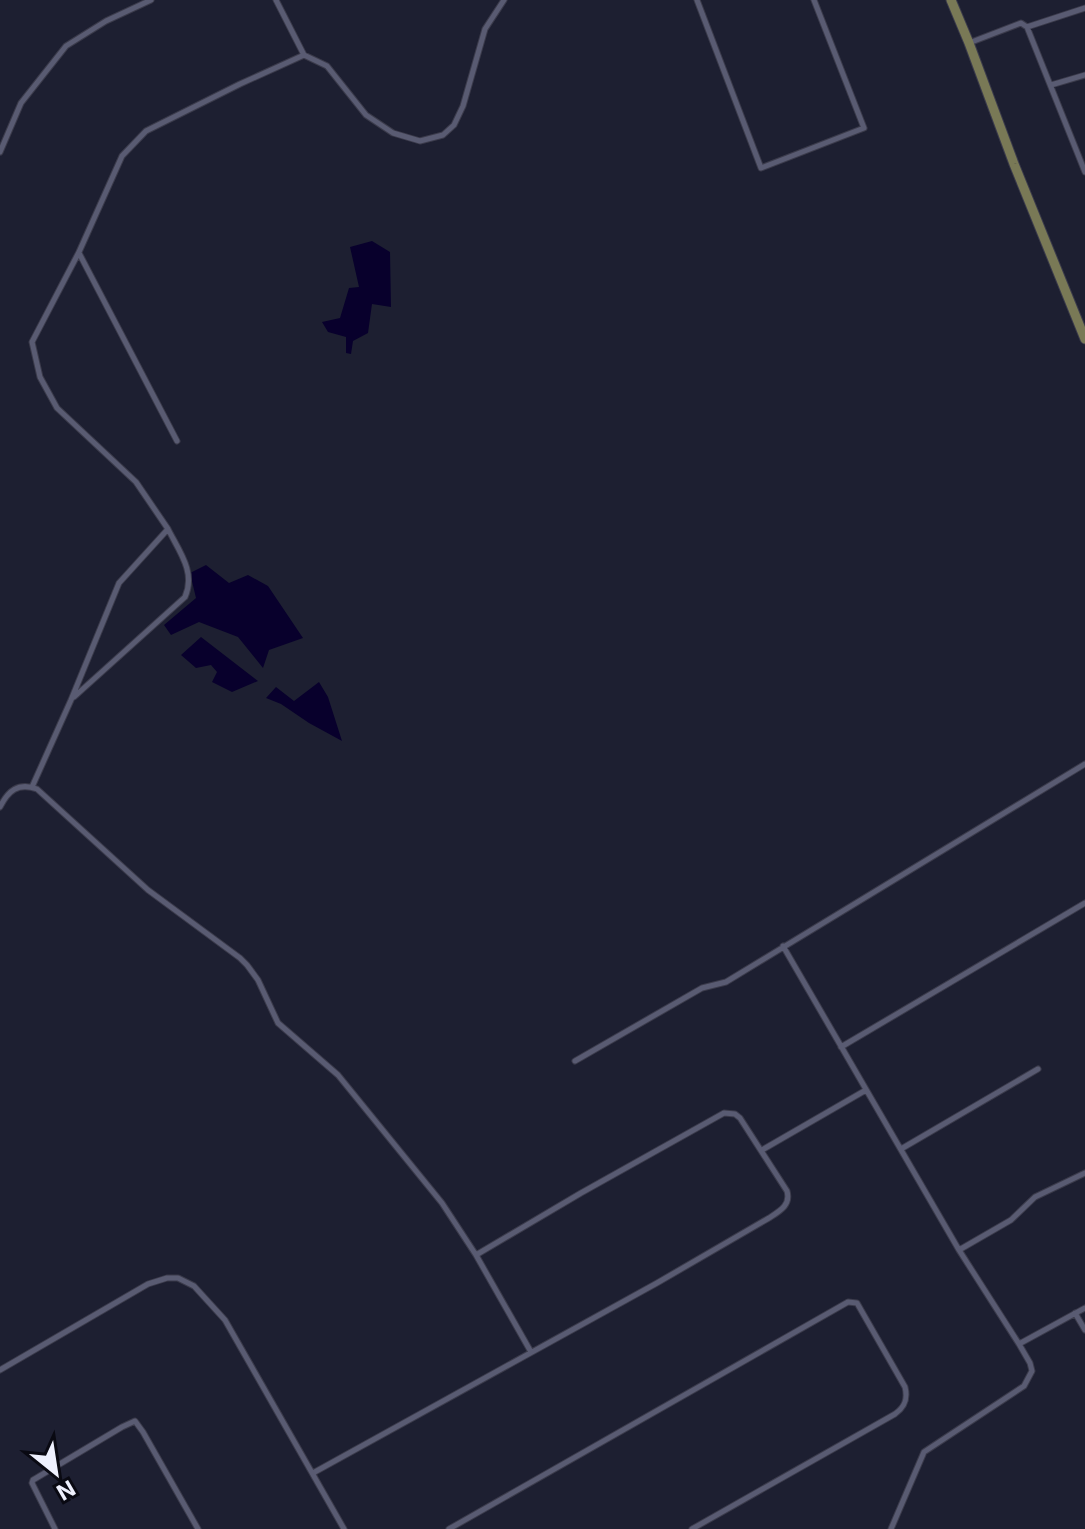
<svg xmlns="http://www.w3.org/2000/svg" width="1085" height="1529" font-family="Inter,sans-serif">
  <rect width="100%" height="100%" fill="#1d1f31"/>
  <path fill="#08002c" d="M372,241L390,252L391,307L372,304L368,333L353,341L351,354L346,353V337L328,332L322,322L340,318L349,288L359,287L350,247Z
    M206,565L229,583L248,575L268,586L303,638L269,650L263,668L238,637L199,622L171,635L164,625L196,598L190,573Z
    M201,637L258,681L232,692L212,682L217,672L211,665L196,668L181,655Z
    M319,682L328,697L342,741L309,723L281,704L266,698L276,687L294,701Z"/>
  <g fill="none" stroke-linecap="round" stroke-linejoin="round">
    <defs>
      <path id="street" d="M276,0L304,55
        M697,0L761,168L864,128L814,0
        M1027,27L1085,172
        M969,43L1021,23L1027,27L1085,8
        M1051,85L1085,75
        M0,152L21,103L66,46L106,21L151,0
        M79,253L177,441
        M74,697L185,597C196,572 179,551 168,529
        M32,787L71,700L119,583L168,529L136,482L57,408L40,377L32,342L79,252L122,156L146,131L240,84L304,55L327,66L366,115L393,133L420,141L443,135L454,125L463,106L485,29L504,0
        M0,807C8,791 18,782 37,789L148,890L240,958L247,965L258,980L278,1023L338,1075L442,1203L476,1255L531,1352
        M783,946L959,1250L1019,1344L1030,1363L1032,1371L1024,1386L924,1452L891,1529
        M841,1047L1085,903
        M575,1061L702,988L726,982L1085,764
        M901,1149L1038,1069
        M762,1150L866,1090
        M959,1250L1011,1220L1035,1197L1085,1173
        M1075,1313L1085,1330
        M1019,1344L1085,1308
        M0,1370L148,1284L167,1278H178L194,1286L225,1320L344,1529
        M313,1473L657,1283L769,1218C780,1211 791,1205 787,1191L740,1118L735,1114L724,1113L581,1193L476,1255
        M55,1529L32,1483L33,1480L122,1427L135,1421L143,1432L198,1529
        M449,1529L848,1302L857,1303L905,1387C908,1399 905,1407 895,1414L692,1529"/>
      <path id="primary" d="M951,0L969,43L1014,164L1085,339"/>
    </defs>
    <use href="#street" stroke="#3b3b4b" stroke-width="7"/>
    <use href="#primary" stroke="#3b3b4b" stroke-width="11"/>
    <use href="#street" stroke="#595b72" stroke-width="5"/>
    <use href="#primary" stroke="#797956" stroke-width="9"/>
  </g>
  <g transform="translate(56 1473) rotate(150)" stroke="#090912" stroke-width="6" paint-order="stroke">
  <path d="M0-6L14 30L0 20L-14 30Z" fill="#eef0fd"/>
  <text y="-12" font-size="22" font-weight="bold" text-anchor="middle" fill="#eef0fd">N</text>
  </g>
</svg>
